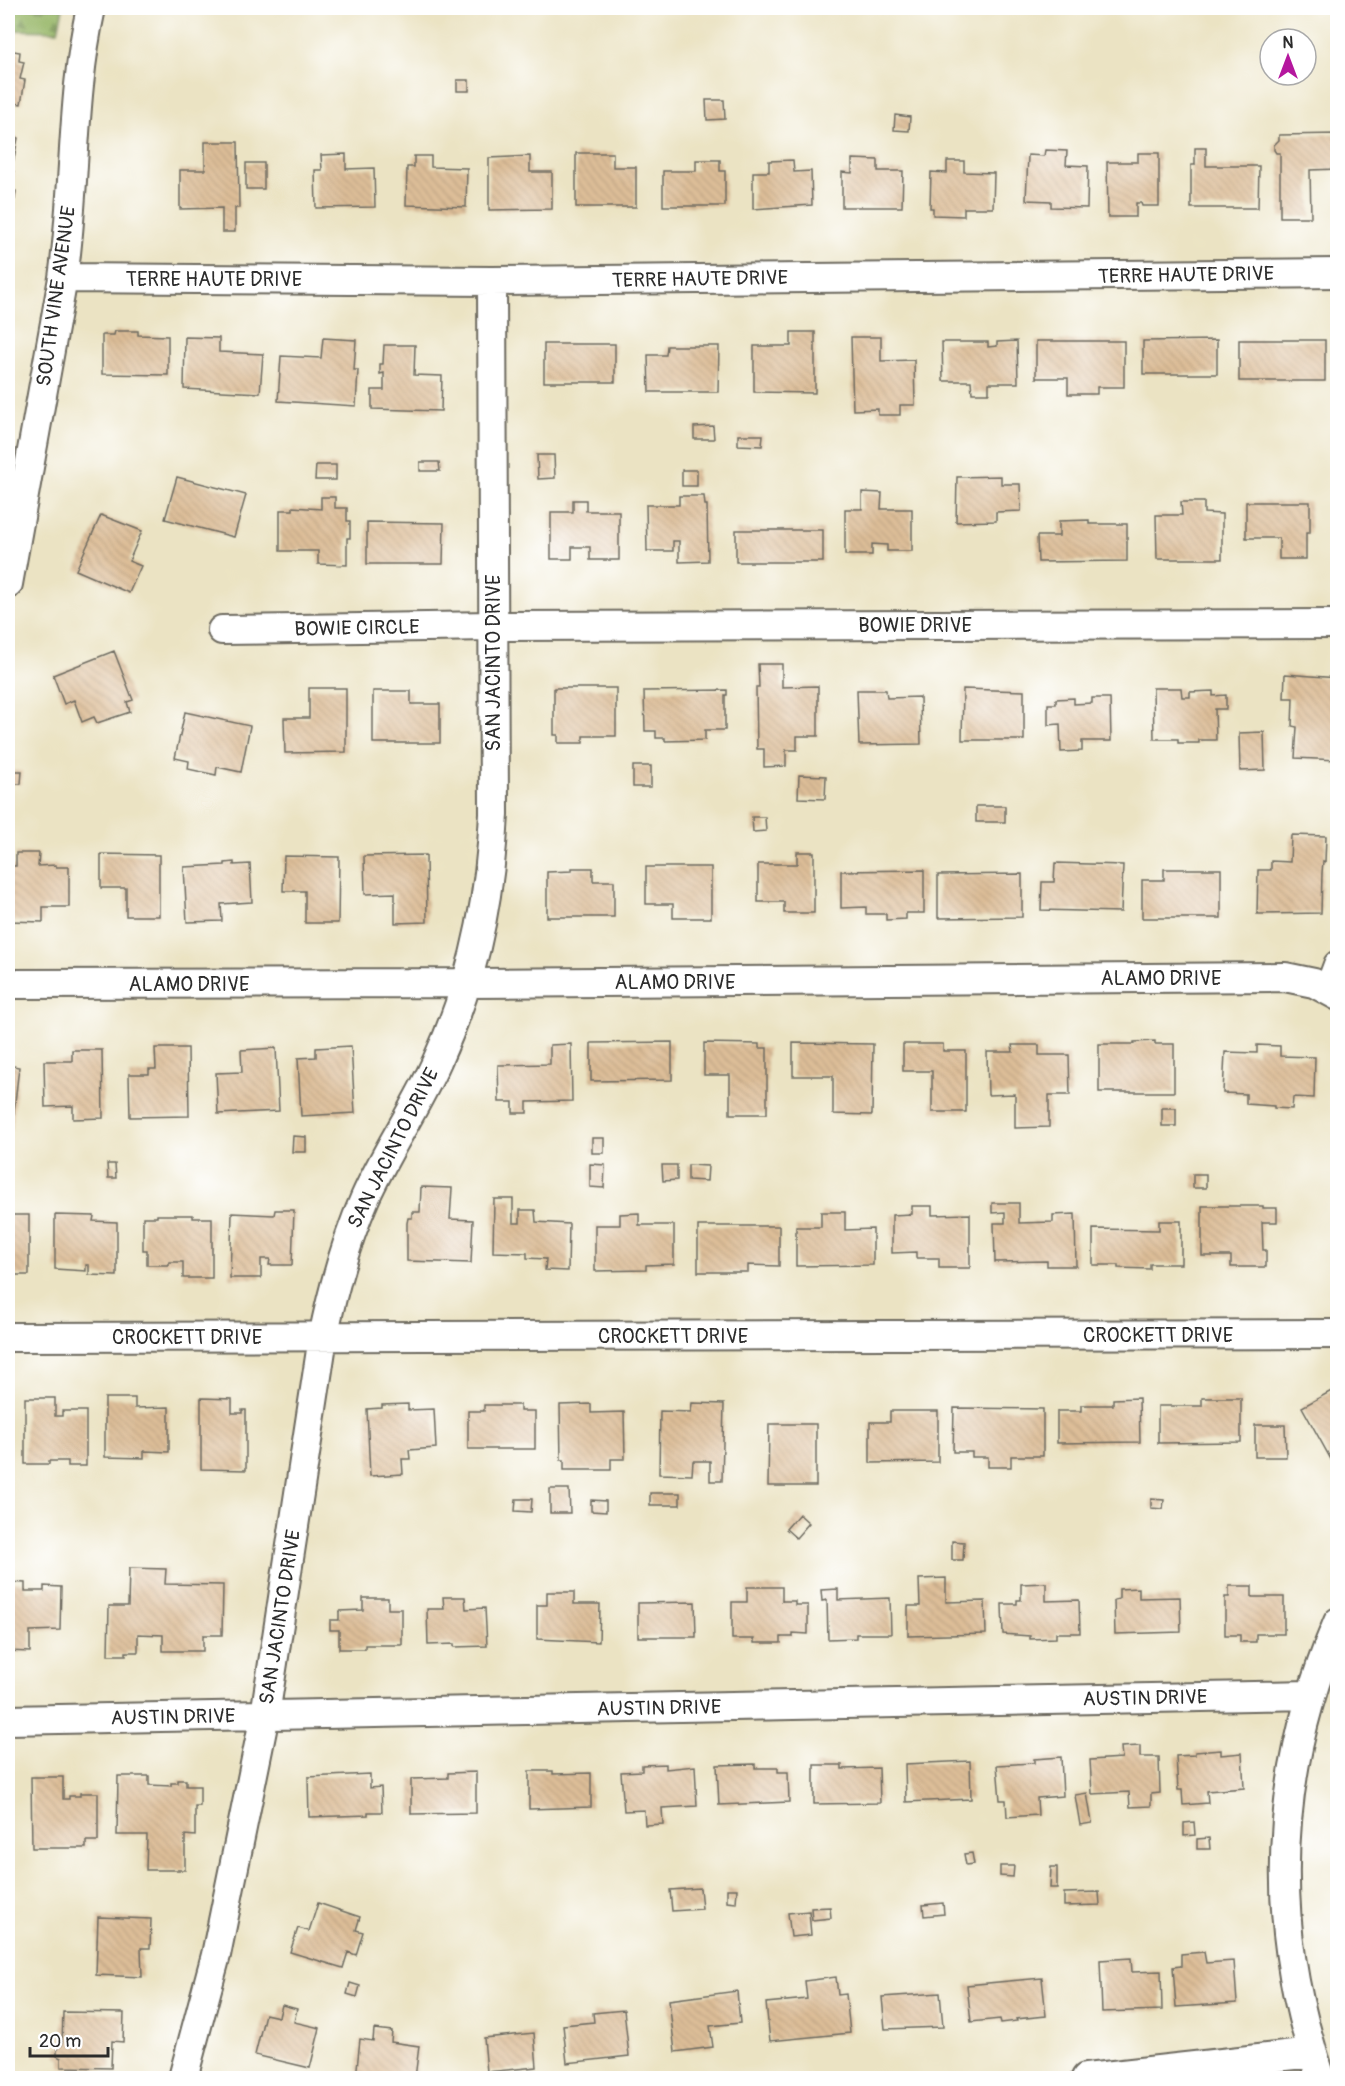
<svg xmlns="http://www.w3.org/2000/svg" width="1345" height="2086" font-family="Pangolin,sans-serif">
  <defs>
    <pattern id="forest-firs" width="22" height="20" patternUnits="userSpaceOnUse" patternTransform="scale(1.5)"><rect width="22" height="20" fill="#98b769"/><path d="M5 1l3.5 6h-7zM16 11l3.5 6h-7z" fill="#7c9557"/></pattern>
    <pattern id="building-back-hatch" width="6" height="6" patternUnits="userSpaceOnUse" patternTransform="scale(1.5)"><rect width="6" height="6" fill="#ddbe98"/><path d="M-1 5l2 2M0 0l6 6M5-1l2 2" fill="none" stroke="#bea383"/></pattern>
  </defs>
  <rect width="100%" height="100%" fill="#fff"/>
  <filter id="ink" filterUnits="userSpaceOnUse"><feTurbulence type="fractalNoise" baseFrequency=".0167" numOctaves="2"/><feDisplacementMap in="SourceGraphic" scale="12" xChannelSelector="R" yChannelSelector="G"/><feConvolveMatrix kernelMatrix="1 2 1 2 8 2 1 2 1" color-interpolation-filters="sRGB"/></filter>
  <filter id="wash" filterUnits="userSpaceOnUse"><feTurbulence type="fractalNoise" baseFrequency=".008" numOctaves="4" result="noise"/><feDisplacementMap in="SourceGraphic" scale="24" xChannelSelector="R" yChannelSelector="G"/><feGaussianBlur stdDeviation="1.35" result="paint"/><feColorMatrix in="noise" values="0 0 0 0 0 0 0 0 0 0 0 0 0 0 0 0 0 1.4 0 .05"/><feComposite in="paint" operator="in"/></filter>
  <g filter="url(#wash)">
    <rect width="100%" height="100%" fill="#ebe3c3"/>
    <path fill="url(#forest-firs)" stroke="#62714a" stroke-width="1.5" d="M8,8H63L58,31L8,30Z"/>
    <g id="blocks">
      <path fill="url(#building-back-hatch)" d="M8,50L20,52L19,61L24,62L20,79L25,80L21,104L8,102Z
        M457,80H469V91H457Z
        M706,100H724L725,119L707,120Z
        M895,115L910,117L909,131L894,130Z
        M1338,134V169L1310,170L1311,217H1280V153H1276L1274,150V145L1279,140V135Z
        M8,136L18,138L13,163L8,162Z
        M205,142H238L239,208H235V232H222V208L180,209V170H205Z
        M1195,148H1206V166H1259L1258,208H1191V165H1195Z
        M1045,150L1067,151L1066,165L1088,166L1087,208L1051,207V201L1026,200L1028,155L1044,156Z
        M576,153H613V167H636V207H576Z
        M1138,153H1159V206H1142L1141,203H1136V217H1108L1107,162H1138Z
        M346,154V169L374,168L375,207L316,208L315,170H322L321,155Z
        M414,156H431V167L467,168L466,207L406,205L407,167H414Z
        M530,156V172H552V209L489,210V158Z
        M852,159L878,160V171H903L902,207H842V172L852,173Z
        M696,160H720V171H725V206H663V171H696Z
        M793,160L794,172L811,171L812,205L753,209V172H769V161Z
        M947,161H964V172L994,173L993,208H964V216L933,215V208H930L931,172L947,173Z
        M246,163H264V189H246Z
        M8,171L14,172L11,190L16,191L15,199L12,198L9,217Z
        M8,237L10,238L9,242H11L9,256Z
        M8,256L11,257L9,272H8Z
        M115,331H138V335L168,336V375L102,374V335H114Z
        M791,332H815V393L754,392V346H791Z
        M185,337L219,338V352L263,354L260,393L184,389Z
        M851,337H881V361L914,360L915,405H900V415H878V409L853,410Z
        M323,338L356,340L354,370H358L356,406L278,401L281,356L321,358Z
        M1217,340V374H1143V341Z
        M1239,340H1325V381H1239Z
        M1017,341L1018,383H989V393H972L971,381H943L942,342H988V347L997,346V342Z
        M1036,341H1124V387H1097V394H1068V378H1036Z
        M544,344H615V382H544Z
        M384,345H415L414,375L442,376L441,411L372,409V390H384V373L380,374V364H383Z
        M667,346H719L718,392H649L648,355H666Z
        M713,426L714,439H694V427Z
        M738,435H763L762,446L738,445Z
        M537,455H554L555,478L538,479Z
        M420,462H439L440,471H420Z
        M316,465H336V480H315Z
        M682,470H697V486H682Z
        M1001,476V484H1020L1021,511L996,512V521L956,522L957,477Z
        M177,477L246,495L234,537L165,519Z
        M862,492L882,493L881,509H912V551H887V545L872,544V555H845V509H862Z
        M679,496H704L705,505H707L708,561L679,562V541H673V551H647L646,505H679Z
        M321,497H335V508H347V521H350V538H347V565L318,564V551H280V510H293V507L321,509Z
        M573,500H586V511H619V560H590V547H572V559H551V512H573Z
        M1181,502H1204V513L1222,514V559H1157L1156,515H1182Z
        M1246,502H1310V533H1306V559H1279V538H1246Z
        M101,515L142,531L129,561L141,566L129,593L76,570Z
        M1089,520V524H1127V561L1038,562L1037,536H1059V521Z
        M367,522L444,523L443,564H367Z
        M736,530H823V562H736Z
        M114,651L133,700L127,702L130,712L97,723L94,717L82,722L74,700L64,704L53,675Z
        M758,664H782V687L818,686V736H797V750H786V766L764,767V749H757L756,687H759Z
        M1285,674L1338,678V760L1295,758L1297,727L1292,726L1293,698H1284Z
        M309,688H346V752L285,753L284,718H309Z
        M554,688H616V736H583V743H558V735H554Z
        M1153,688H1181L1182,697H1190V692L1213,691V696L1226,695V709H1215L1216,740H1199V743H1178V739H1154Z
        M963,689L1024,691V740H962Z
        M727,690V695H725V730H705V740L665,741V738H656V731H645L644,691Z
        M857,690H886L887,698L920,697L921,744L859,745Z
        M373,691H411V704H440V743H373Z
        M1074,698V704L1092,703V698H1110L1111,741H1082V751L1061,752L1060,724L1048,725V704H1056V699Z
        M185,712L250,726L241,772L217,767L216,775L188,769L189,761L175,758Z
        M1264,732L1265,770L1240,771L1239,733Z
        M633,766H651V787H633Z
        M8,771H22L21,784H8Z
        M799,775L826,776L825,799L798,798Z
        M976,806H1005V822H976Z
        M752,817H765L766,831L753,832Z
        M1291,835L1326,836L1325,862L1323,861L1322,873L1321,913L1257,914L1258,870H1271V861L1290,862Z
        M797,852H814V913H784V902H758V864H797Z
        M16,853H39L38,866L56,865V867H69V907H43V922L8,921V866H16Z
        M101,854L159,855V916H126V888H101Z
        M426,855L427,922L395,923V893L365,894L364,856Z
        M284,856L339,857L338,923H305V891H283Z
        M234,862V865L250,864L252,902L221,904L222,921L187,922L184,867L225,865V863Z
        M1055,863L1123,865L1121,912L1041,910L1042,882H1054Z
        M646,867H711V918H673V904H646Z
        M572,868H593V881H614V917H547V872L572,871Z
        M1164,869H1221V918H1142V880H1164Z
        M924,870V913H906V919L886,920V914H866V907L841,908V871Z
        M1022,874V917L938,918V875Z
        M1155,1041V1044H1174V1092H1099V1044H1134V1042Z
        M672,1042V1080L591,1081V1043Z
        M704,1043L759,1044V1048H767V1114H730V1075H704Z
        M793,1043L873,1044L872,1115L833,1114V1076H793Z
        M571,1044L572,1101L527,1102V1113H513V1102H499L498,1065L550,1064V1045Z
        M903,1044H943V1051H966V1112H932V1071H903Z
        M1012,1045H1039V1055H1069L1070,1095H1049V1127L1015,1128V1094L988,1095L987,1052H1013Z
        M1257,1045L1280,1046V1056L1315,1057L1314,1098L1293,1097L1292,1109L1274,1108V1106L1246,1104V1094L1223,1093L1225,1052L1257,1053Z
        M351,1046L355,1113L301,1116L298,1058L316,1057V1048Z
        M155,1048H188L189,1116L130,1117L129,1074H149V1069H156Z
        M276,1048L279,1111L218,1114L216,1073L242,1072L241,1050Z
        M72,1050H102L103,1118L73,1119V1106L45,1107L44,1061H72Z
        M8,1065L19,1067L12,1129L8,1128Z
        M1162,1108H1176V1126H1162Z
        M293,1136L306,1137V1152H292Z
        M592,1138H604V1153H592Z
        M107,1164H115L116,1178H108Z
        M590,1164L605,1165L604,1188L590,1187Z
        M662,1165H677V1180L663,1181Z
        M688,1165L708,1166L707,1181L688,1180Z
        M1193,1174H1206V1188H1193Z
        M421,1187L452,1188L450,1219L473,1220L471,1263L407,1261V1223L408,1218H412V1212H420Z
        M494,1199H513V1223H520V1210H535L536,1222L569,1224L568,1271L545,1270L546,1259L527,1258V1253L493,1252Z
        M992,1203H1019V1223L1053,1222V1215L1075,1214L1076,1266H1047V1261L995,1262L994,1223H1005V1212L992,1213Z
        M912,1206H932V1215L970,1214V1268H939V1258H916V1252L892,1253V1215L912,1214Z
        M1202,1206H1263V1208H1277V1222H1262L1263,1250H1266V1267H1231V1256H1202Z
        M275,1210H294L292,1265H269L270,1259H261V1278H230L232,1213L274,1215Z
        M821,1212H845V1230L873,1229V1265L796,1266V1227H821Z
        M639,1213V1225H674V1264L646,1265V1270L595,1271V1225H620V1214Z
        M8,1215H29V1275H8Z
        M55,1215L94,1216L93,1221L117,1222V1276L89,1275V1265H86V1271L55,1269Z
        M157,1215H193V1218H212V1278H183V1262H169V1265H147V1250H143V1217H157Z
        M1159,1221H1181V1264H1150V1269L1118,1268V1265H1093V1229L1159,1230Z
        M698,1226H779V1266L748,1265V1272H698Z
        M1335,1389L1338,1394V1472L1302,1407Z
        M25,1398H55V1416H62V1411H86V1466H68V1461H49V1464H25Z
        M105,1398H135V1408L169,1407V1452L144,1451V1458L105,1457Z
        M201,1398L232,1399V1413H242V1410H246V1470L201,1469Z
        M1139,1398L1140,1442L1057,1443V1411H1081V1405H1113V1399Z
        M1202,1398H1241V1442L1158,1443V1406H1202Z
        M692,1403L724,1404L722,1481H710V1461H693L692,1475L659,1474L660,1411L691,1412Z
        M408,1404V1410L434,1409L436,1448L409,1450L410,1459H402L403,1474L370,1476L367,1409L382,1408V1405Z
        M591,1404V1413L624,1412L625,1459H611V1470H564V1460H561L560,1405Z
        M484,1405H520V1411H535V1449H468V1411H484Z
        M954,1408L1043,1409V1456H1011V1467H988V1457H972V1452H953Z
        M890,1411H938V1462L870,1463V1422H890Z
        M769,1424H816V1486H768Z
        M1255,1425H1285L1286,1457H1255Z
        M550,1489H569L570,1513H550Z
        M650,1493H680V1505H650Z
        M516,1499H532L531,1512L515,1511Z
        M1151,1499L1164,1500L1163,1509L1151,1508Z
        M591,1500L606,1501V1512L591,1511Z
        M799,1514L809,1523L796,1538L786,1529Z
        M952,1541L964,1542L963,1560H952Z
        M129,1568L166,1569L165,1584L223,1585L222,1635H203V1651H163V1635L138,1634V1652H126V1655H108L109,1606H128Z
        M946,1578V1602L985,1601L986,1634L908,1636V1606H920L919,1579Z
        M8,1582L25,1583V1591H44V1586L61,1587L60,1630L30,1631V1652L8,1651Z
        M1046,1583V1601L1079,1600L1080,1633H1056V1638L1030,1639V1636L1003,1634L1002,1604H1017V1600H1021V1584Z
        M1229,1586H1252V1597H1284V1634H1256V1642H1240V1635H1225V1597H1229Z
        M747,1587H782V1601H795V1605H808V1634L793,1633V1637H781V1643H754V1639H732V1602H747Z
        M1139,1588V1598L1180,1597L1181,1632L1115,1634L1114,1600L1119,1599V1589Z
        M838,1589V1600L890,1598L891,1634H856V1638L828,1639L827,1600L822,1601L821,1590Z
        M547,1592H574V1604H600L599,1642L537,1639V1605H547Z
        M443,1597H465L466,1609L485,1608L487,1646L454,1647V1644L428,1645L427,1609H444Z
        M363,1598H388V1609H402V1645H365V1649H339V1630H330V1620H339V1611L363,1610Z
        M695,1602L696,1637H638V1603Z
        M1140,1746V1757H1159L1160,1793L1151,1794V1806L1130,1807L1129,1792L1092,1794L1090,1760L1122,1758L1121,1747Z
        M1221,1750V1755L1242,1753L1244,1788L1207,1791L1208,1803L1183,1805L1182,1790H1178L1176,1756L1195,1755V1752Z
        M1061,1757L1063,1796L1037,1798L1038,1815L1007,1817L1006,1800H1000L997,1765L1034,1763V1759Z
        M970,1761L971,1799L906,1802L905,1764Z
        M666,1764V1769L695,1766L697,1806L662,1808L663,1824L645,1825L644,1810L624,1811L621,1772L642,1771V1765Z
        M755,1764V1768H778V1772H788L789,1802L719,1805L717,1765Z
        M814,1765H842V1769L879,1768L880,1803L814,1804Z
        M529,1771H553V1774L591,1773V1807L529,1809Z
        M476,1772V1813L411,1814V1779L448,1778V1773Z
        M370,1774V1788L381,1787L382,1812H368V1815L309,1817L308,1777Z
        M118,1776H149V1785L171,1786V1783H178V1780H186V1786H200V1806H195V1836L185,1835V1870H146L147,1835H117Z
        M31,1777H63V1799H69V1796H80V1793H98V1841H86V1848H32Z
        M1087,1793L1092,1823L1080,1825L1075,1795Z
        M1194,1822L1195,1835L1184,1836V1823Z
        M1209,1838L1210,1849H1197V1839Z
        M972,1853L974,1864L966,1865L964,1854Z
        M1000,1866H1014L1013,1877L1000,1876Z
        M1051,1867H1057V1888H1050Z
        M700,1888L702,1909L672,1911L670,1890Z
        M727,1889H737L736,1903L727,1902Z
        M1099,1892L1100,1905L1064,1906V1893Z
        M318,1903L360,1917L356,1930L363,1932L356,1955L348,1952L343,1968L290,1952L298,1928L309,1931Z
        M943,1903L944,1914L924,1916L923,1905Z
        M830,1907L831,1918L812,1920L811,1908Z
        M809,1911L811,1935L791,1937L788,1913Z
        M98,1917L151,1919L150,1948H141L142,1977L96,1975Z
        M1204,1952L1206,1963L1234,1961L1237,2003L1176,2007L1173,1967L1181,1966V1954Z
        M1131,1958L1132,1972L1161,1971L1162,2010L1102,2012L1100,1960Z
        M836,1977L838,1995L846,1994L850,2033L770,2041L766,2003L807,1999L805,1981Z
        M1042,1978L1046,2016L1016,2019L1017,2021L1001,2023L1000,2019L971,2022L967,1985Z
        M350,1983L360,1986L357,1997L347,1994Z
        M737,1991L740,2023L710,2026L713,2047L675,2052L669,2000Z
        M940,1993L943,2027L885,2029L882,1997Z
        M282,2005L297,2009L294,2022L320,2028L310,2068L255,2055L265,2014L279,2017Z
        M624,2010L629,2056L567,2063L563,2025L594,2022L593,2013Z
        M63,2012L124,2013L123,2042L112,2041L111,2068L61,2067V2058L57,2056V2048L62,2045Z
        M374,2029L392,2031L391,2042L419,2046L415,2078H356L360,2039L373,2041Z
        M534,2033L537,2067L487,2072L484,2038Z"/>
    </g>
  </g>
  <g filter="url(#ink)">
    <use href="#blocks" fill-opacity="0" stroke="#6e6b60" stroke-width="1.5"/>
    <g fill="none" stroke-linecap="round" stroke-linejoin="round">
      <defs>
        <path id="minor" d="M63,278L492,281L1338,273
          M8,584L63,278C76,187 71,98 91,8
          M222,630L492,626L1338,624
          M8,984L466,983L1285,977L1314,983L1338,996
          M1329,989L1338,965
          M8,1337L1338,1334
          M8,1720L1310,1695
          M183,2078L216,1955L265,1715L323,1337C333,1289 345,1243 365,1198C386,1151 416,1108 437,1061C473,983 490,900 494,814L492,281
          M1086,2078L1312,2053
          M1321,2078C1267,1924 1274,1772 1338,1622"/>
      </defs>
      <use href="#minor" stroke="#6e6b60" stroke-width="32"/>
      <use href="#minor" stroke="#fff" stroke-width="28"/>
    </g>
  </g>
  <g text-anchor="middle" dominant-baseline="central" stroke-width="4.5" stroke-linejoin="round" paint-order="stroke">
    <g font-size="20" fill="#2b2b2b" stroke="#fff">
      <text transform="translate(1186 275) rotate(-1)">TERRE HAUTE DRIVE</text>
      <text x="214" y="279">TERRE HAUTE DRIVE</text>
      <text transform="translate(700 279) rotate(-1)">TERRE HAUTE DRIVE</text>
      <text transform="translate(56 296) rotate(-82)">SOUTH VINE AVENUE</text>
      <text x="915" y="625">BOWIE DRIVE</text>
      <text transform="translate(357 628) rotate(-1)">BOWIE CIRCLE</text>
      <text transform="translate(493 663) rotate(-90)">SAN JACINTO DRIVE</text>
      <text x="1161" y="978">ALAMO DRIVE</text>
      <text x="675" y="982">ALAMO DRIVE</text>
      <text x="189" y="984">ALAMO DRIVE</text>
      <text transform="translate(393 1148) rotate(-63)">SAN JACINTO DRIVE</text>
      <text x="1158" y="1335">CROCKETT DRIVE</text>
      <text x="673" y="1336">CROCKETT DRIVE</text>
      <text x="187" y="1337">CROCKETT DRIVE</text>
      <text transform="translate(280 1617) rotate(-81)">SAN JACINTO DRIVE</text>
      <text transform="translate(1145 1698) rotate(-1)">AUSTIN DRIVE</text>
      <text transform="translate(659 1708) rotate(-1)">AUSTIN DRIVE</text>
      <text transform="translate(173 1717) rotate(-1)">AUSTIN DRIVE</text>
    </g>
  </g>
  <rect width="1345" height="2086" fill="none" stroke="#fff" stroke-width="30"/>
  <g transform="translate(1288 57)"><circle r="28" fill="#ffffff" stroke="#aaaaaa" stroke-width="1.5"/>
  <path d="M0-4.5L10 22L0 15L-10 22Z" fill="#b5179e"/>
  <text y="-9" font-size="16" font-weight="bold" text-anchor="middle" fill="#2b2b2b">N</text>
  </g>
  <path d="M30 2047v9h78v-9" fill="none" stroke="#2b2b2b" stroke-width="3"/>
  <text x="39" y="2047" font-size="18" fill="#2b2b2b" stroke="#ffffff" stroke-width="4.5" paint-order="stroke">20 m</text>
</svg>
